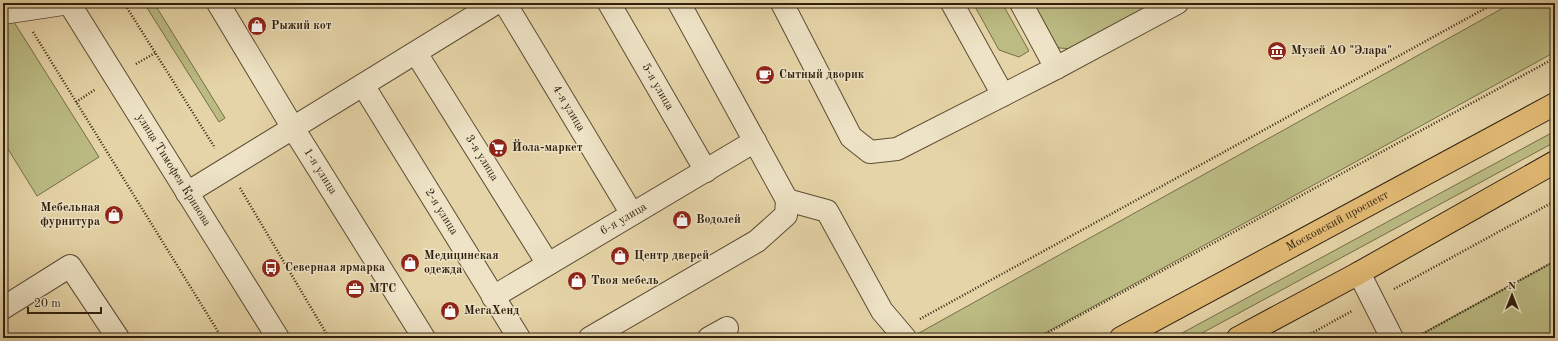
<svg xmlns="http://www.w3.org/2000/svg" width="1558" height="341" font-family="'Old Standard TT',serif">
  <rect width="100%" height="100%" fill="#e5d4a7"/>
  <filter id="stains"><feTurbulence type="fractalNoise" baseFrequency=".005" numOctaves="4"/><feColorMatrix values="0 0 0 0 .2 0 0 0 0 .09 0 0 0 0 .02 0 0 0 .5 -.17"/></filter>
  <radialGradient id="worn" r=".72"><stop offset=".6" stop-color="#630" stop-opacity="0"/><stop offset="1" stop-color="#630" stop-opacity=".3"/></radialGradient>
  <path fill="#bbbb83" stroke="#756e49" d="M144,3H154L225,118L219,122Z
    M973,3H1002L1029,51L1019,57L999,50Z
    M1031,3H1156L1075,49L1059,48L1050,38Z
    M1512,3H1555V52L1036,338H910Z
    M14,22L99,157L37,196L3,141V25Z
    M1555,131V142L1193,338H1173Z
    M1555,261V338H1414Z"/>
  <g fill="none" stroke-linecap="round" stroke-linejoin="round">
    <defs>
      <g id="minor">
        <path id="s1" d="M69,3L278,338"/>
        <path id="s2" d="M218,3L293,128L424,338"/>
        <path id="s3" d="M505,3L632,214"/>
        <path id="s4" d="M609,3L706,171"/>
        <path d="M782,3L851,137L870,152L897,149L1056,68L1177,3"/>
        <path d="M952,3L1003,95"/>
        <path d="M1021,3L1056,68"/>
        <path d="M3,13L69,3"/>
        <path id="s5" d="M416,53L548,264"/>
        <path id="s6" d="M363,85L519,338"/>
        <path d="M187,193L496,3"/>
        <path d="M787,200L827,211L882,311L905,338"/>
        <path d="M1359,273L1392,338"/>
        <path id="s7" d="M493,297L755,141"/>
        <path d="M3,308L70,266L118,338"/>
        <path d="M590,338L757,241L786,215L787,200L679,3"/>
        <path d="M709,338L727,328"/>
      </g>
      <g id="major">
        <path id="s8" d="M1121,338L1555,104"/>
        <path d="M1238,338L1359,273L1555,162"/>
      </g>
    </defs>
    <use href="#minor" stroke="#5c4d35" stroke-width="24"/>
    <use href="#major" stroke="#2f200f" stroke-width="24"/>
    <path stroke="#2f200f" stroke-width="2.5" stroke-dasharray="1 2" stroke-linecap="butt" d="M124,3L215,148
      M33,32L222,338
      M136,64L155,53
      M76,102L96,89
      M240,188L329,338
      M1394,289L1555,201
      M920,319L1495,3
      M1038,338L1555,58
      M1303,338L1352,311
      M1415,338L1555,261"/>
    <use href="#minor" stroke="#eee3c6" stroke-width="22"/>
    <use href="#major" stroke="#e2ba74" stroke-width="22"/>
  </g>
  <defs>
    <symbol id="shop-disc" viewBox="-11 -11 22 22"><circle r="9.5" fill="#8f2418" stroke="#eee3c6"/><path d="M-5-2.5h2.3a2.7 3.5 0 0 1 5.4 0H5L5.5 6h-11ZM-1.5-2.5h3a1.5 2.3 0 0 0-3 0Z" fill="#fff"/></symbol>
    <symbol id="museum-disc" viewBox="-11 -11 22 22"><circle r="9.5" fill="#8f2418" stroke="#eee3c6"/><path d="M0-6L6-3V-2H-6V-3ZM-5-1h2V3h-2ZM-1-1h2V3h-2ZM3-1h2V3H3ZM-6 4H6V6H-6Z" fill="#fff"/></symbol>
    <symbol id="cafe-disc" viewBox="-11 -11 22 22"><circle r="9.5" fill="#8f2418" stroke="#eee3c6"/><path d="M-5.5-4.5H6V0H3Q3 3.5 0 3.5H-2.5Q-5.5 3.5-5.5 0ZM3-3.2v2h1.7v-2ZM-6 4.5H4V6H-6Z" fill="#fff"/></symbol>
    <symbol id="supermarket-disc" viewBox="-11 -11 22 22"><circle r="9.5" fill="#8f2418" stroke="#eee3c6"/><path d="M-6-5.5h2.5l.6 2H6L4.5 2H-2.5L-4.4-4H-6ZM-1.5 3.2a1.3 1.3 0 1 0 .1 0ZM3 3.2a1.3 1.3 0 1 0 .1 0Z" fill="#fff"/></symbol>
    <symbol id="bus-disc" viewBox="-11 -11 22 22"><circle r="9.5" fill="#8f2418" stroke="#eee3c6"/><path d="M-5-6H5V4H4V6H2V4H-2V6H-4V4H-5ZM-3.5-4V0h7V-4ZM-3.5 1.2v1.5H-2V1.2ZM2 1.2v1.5H3.5V1.2Z" fill="#fff"/></symbol>
    <symbol id="office-disc" viewBox="-11 -11 22 22"><circle r="9.5" fill="#8f2418" stroke="#eee3c6"/><path d="M-6-3h4V-5.5h4V-3h4V5H-6ZM-1-4.5V-3h2v-1.5ZM-6 0V1H6V0Z" fill="#fff"/></symbol>
  </defs>
  <g fill-rule="evenodd">
    <use href="#shop-disc" x="246" y="15" width="22" height="22"/>
    <use href="#museum-disc" x="1266" y="40" width="22" height="22"/>
    <use href="#cafe-disc" x="754" y="64" width="22" height="22"/>
    <use href="#supermarket-disc" x="487" y="137" width="22" height="22"/>
    <use href="#shop-disc" x="103" y="204" width="22" height="22"/>
    <use href="#shop-disc" x="671" y="209" width="22" height="22"/>
    <use href="#shop-disc" x="609" y="245" width="22" height="22"/>
    <use href="#shop-disc" x="399" y="252" width="22" height="22"/>
    <use href="#bus-disc" x="260" y="257" width="22" height="22"/>
    <use href="#shop-disc" x="566" y="270" width="22" height="22"/>
    <use href="#office-disc" x="344" y="278" width="22" height="22"/>
    <use href="#shop-disc" x="439" y="300" width="22" height="22"/>
  </g>
  <g text-anchor="middle" dominant-baseline="central" stroke-width="3" stroke-linejoin="round" paint-order="stroke">
    <g font-size="12" font-weight="bold" fill="#2f200f" stroke="#eee3c6" text-anchor="start">
      <text x="271" y="26">Рыжий кот</text>
      <text x="1291" y="51">Музей АО "Элара"</text>
      <text x="779" y="75">Сытный дворик</text>
      <text x="512" y="148">Йола-маркет</text>
      <text x="100" y="208" text-anchor="end">Мебельная<tspan x="100" dy="14">фурнитура</tspan></text>
      <text x="696" y="220">Водолей</text>
      <text x="424" y="256">Медицинская<tspan x="424" dy="14">одежда</tspan></text>
      <text x="634" y="256">Центр дверей</text>
      <text x="285" y="268">Северная ярмарка</text>
      <text x="591" y="281">Твоя мебель</text>
      <text x="369" y="289">МТС</text>
      <text x="464" y="311">МегаХенд</text>
    </g>
    <g font-size="12" fill="#2f200f" stroke="#eee3c6">
      <text stroke="none"><textPath href="#s4" startOffset="97">5-я улица</textPath></text>
      <text stroke="none"><textPath href="#s3" startOffset="123">4-я улица</textPath></text>
      <text stroke="none"><textPath href="#s5" startOffset="124">3-я улица</textPath></text>
      <text stroke="none"><textPath href="#s1" startOffset="197">улица Тимофея Кривова</textPath></text>
      <text stroke="none"><textPath href="#s2" startOffset="197">1-я улица</textPath></text>
      <text stroke="none"><textPath href="#s6" startOffset="149">2-я улица</textPath></text>
      <text stroke="none"><textPath href="#s7" startOffset="152">6-я улица</textPath></text>
      <text stroke="none"><textPath href="#s8" startOffset="246">Московский проспект</textPath></text>
    </g>
  </g>
  <rect width="1558" height="341" fill="none" stroke="#e5d4a7" stroke-width="16"/>
  <rect x="4" y="4" width="1550" height="333" fill="none" stroke="#2f200f" stroke-width="2"/>
  <rect x="8" y="8" width="1542" height="325" fill="none" stroke="#2f200f"/>
  <g transform="translate(1512 295)" stroke="#eee3c6" stroke-width="3" paint-order="stroke">
  <path d="M0-3L7 15L0 10L-7 15Z" fill="#2f200f"/>
  <text y="-6" font-size="11" font-weight="bold" text-anchor="middle" fill="#2f200f">N</text>
  </g>
  <path d="M28 307v6h73v-6" fill="none" stroke="#2f200f" stroke-width="2"/>
  <text x="34" y="307" font-size="12" fill="#2f200f" stroke="#eee3c6" stroke-width="3" paint-order="stroke">20 m</text>
  <rect width="100%" height="100%" filter="url(#stains)"/>
  <rect width="100%" height="100%" fill="url(#worn)"/>
</svg>
